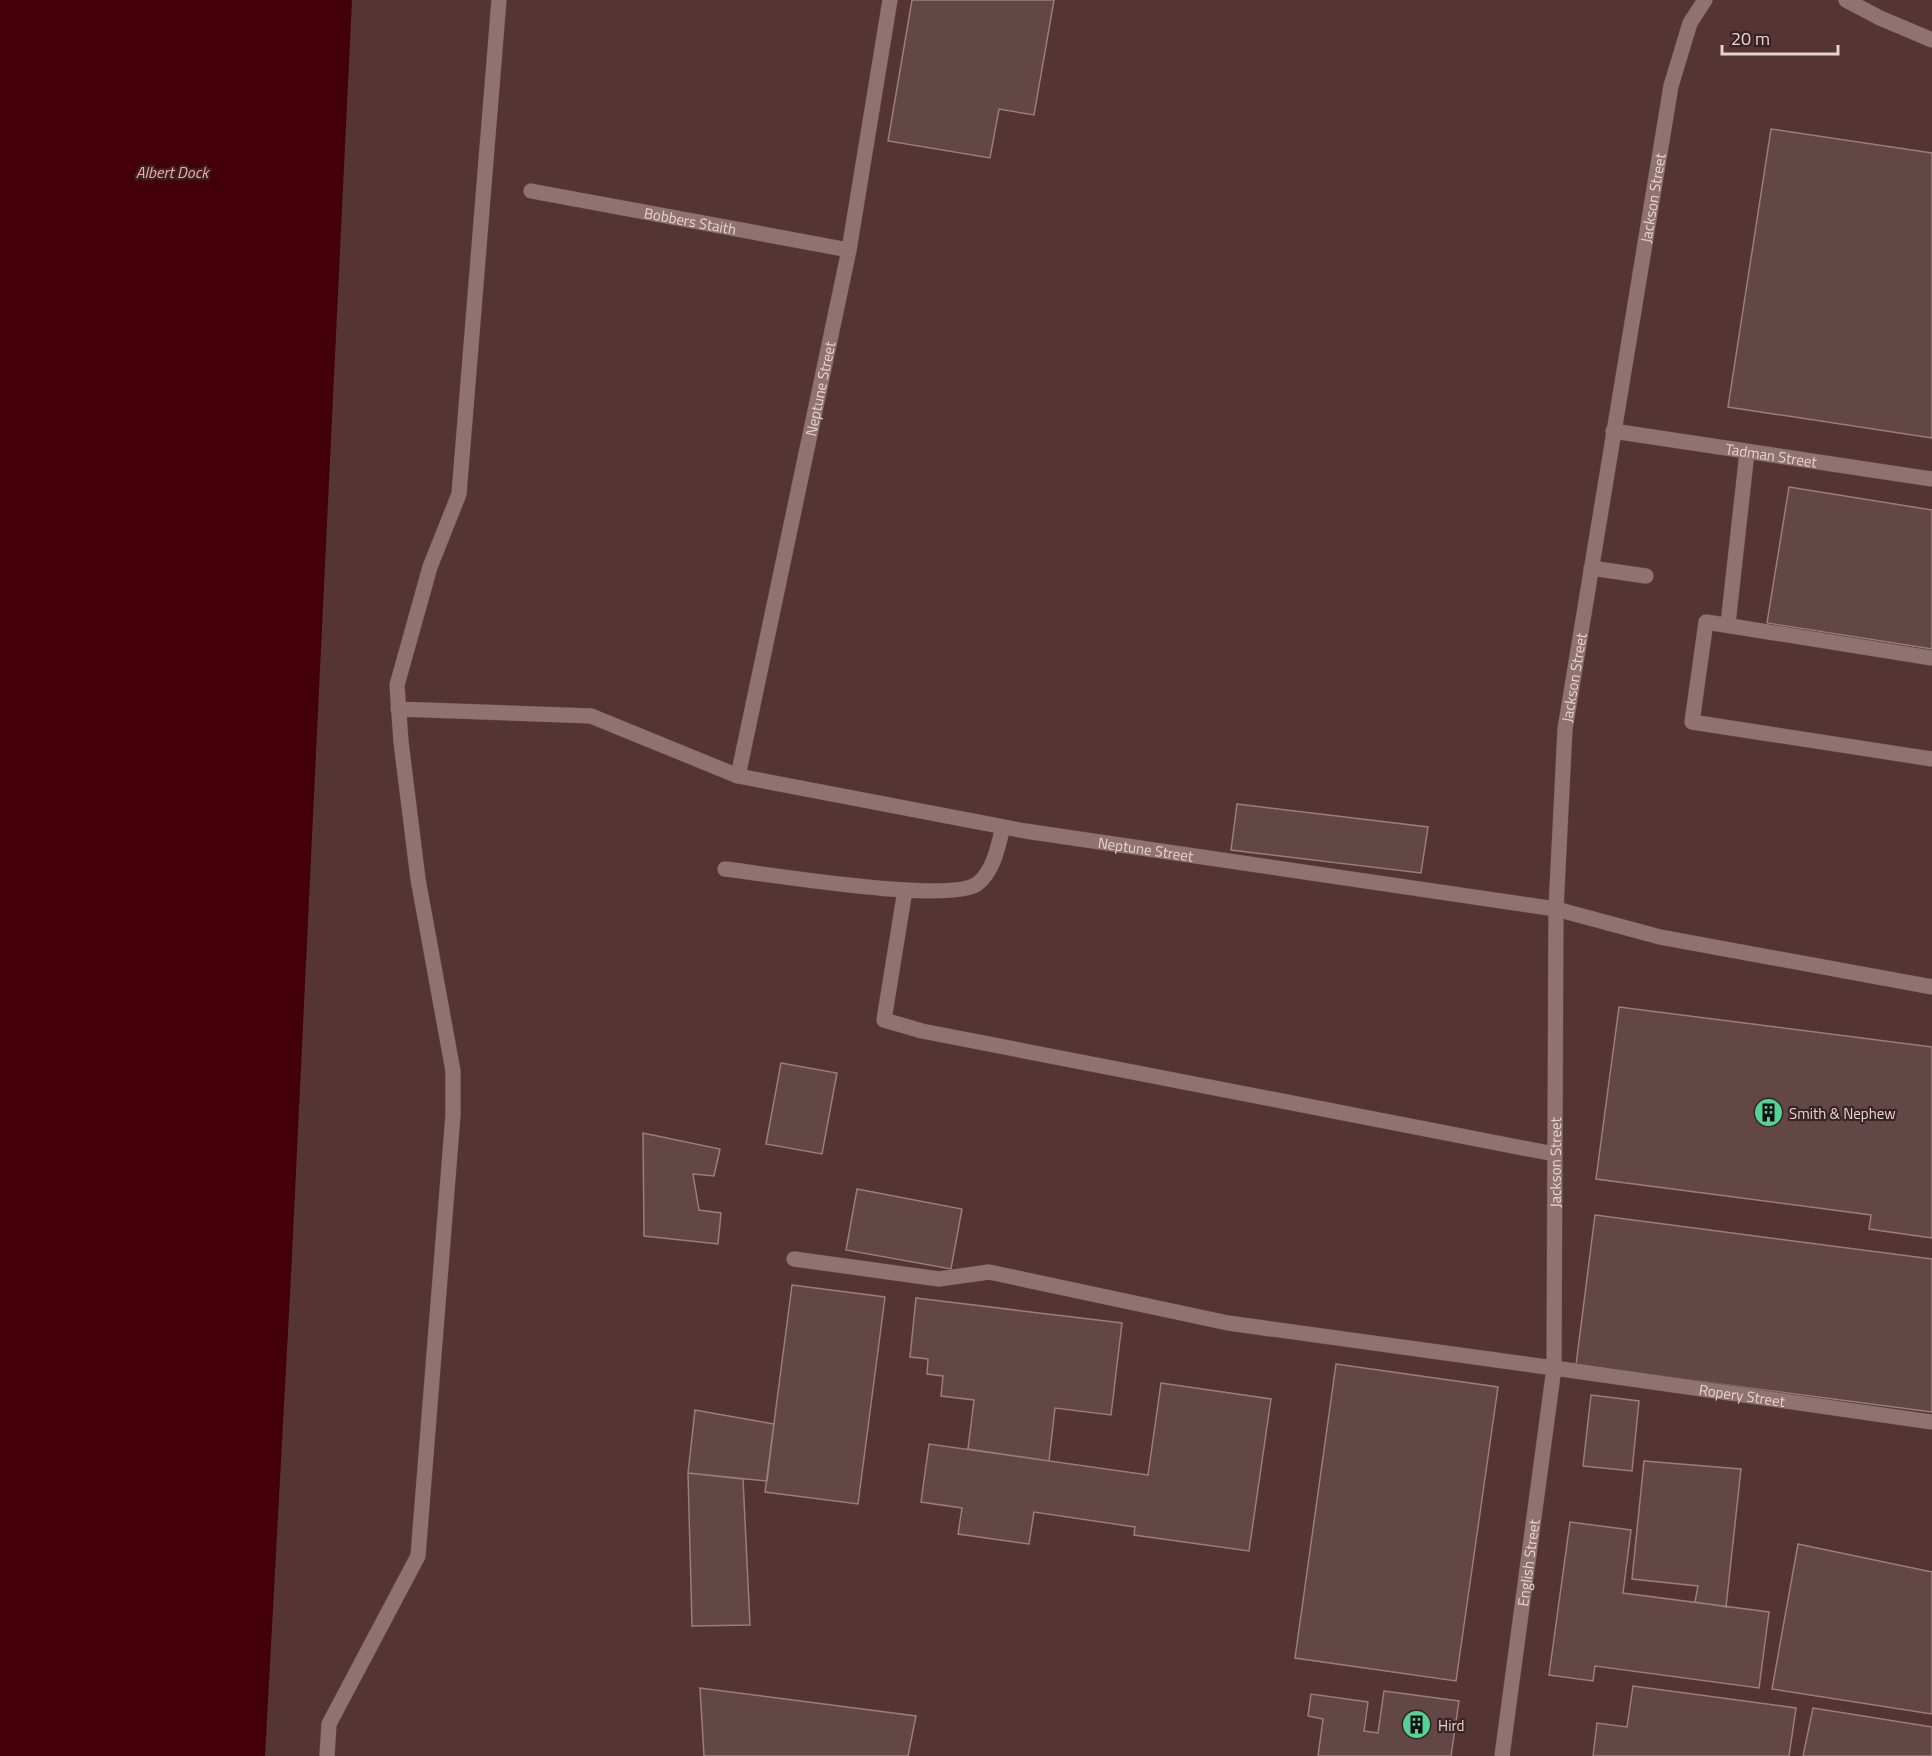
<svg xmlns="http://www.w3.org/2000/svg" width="1932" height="1756" font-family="'Titillium Web',sans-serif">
  <rect width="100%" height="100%" fill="#462d2d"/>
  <path fill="#553434" d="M0,0H1932V1756H0Z"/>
  <path fill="#430008" d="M0,0H352L291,1276L265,1756H0Z"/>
  <path fill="#624746" stroke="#9b7d7c" stroke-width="1.5" d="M912,0H1054L1034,115L999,109L990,158L888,141Z
    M1771,129L1932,153V438L1728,407Z
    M1789,487L1932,510V649L1767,623Z
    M1237,804L1428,827L1421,873L1231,850Z
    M1619,1007L1932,1047V1238L1869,1229L1871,1215L1596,1179Z
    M781,1063L837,1073L822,1154L766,1144Z
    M643,1133L720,1149L714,1176L693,1174L699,1210L721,1213L718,1244L644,1236Z
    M857,1189L962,1209L951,1269L846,1250Z
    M1595,1215L1932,1259V1412L1576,1365Z
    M792,1285L885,1297L858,1504L765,1492Z
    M916,1298L1122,1323L1111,1415L1055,1408L1049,1461L968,1449L974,1400L941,1396L943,1376L927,1374L928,1359L910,1357Z
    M1336,1364L1498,1387L1456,1681L1295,1658Z
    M1161,1383L1271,1399L1249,1551L1134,1535L1135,1527L1034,1512L1029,1544L958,1534L962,1508L921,1502L929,1444L1148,1475Z
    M1591,1395L1639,1401L1632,1471L1583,1466Z
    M695,1410L774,1424L767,1481L688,1473Z
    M1644,1461L1741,1469L1726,1607L1695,1602L1698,1586L1632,1579Z
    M688,1473L743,1479L750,1625L692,1626Z
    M1570,1522L1631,1530L1623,1593L1769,1612L1759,1688L1595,1666L1593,1681L1549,1675Z
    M1798,1544L1932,1572V1714L1772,1689Z
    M1633,1686L1796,1708L1789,1756H1593L1597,1723L1627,1727Z
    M700,1688L916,1716L908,1756H704Z
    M1384,1691L1459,1701L1451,1756H1318L1323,1719L1308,1716L1311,1694L1368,1702L1364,1731L1378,1733Z
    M1813,1708L1932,1727V1756H1803Z"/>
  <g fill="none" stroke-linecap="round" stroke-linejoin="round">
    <defs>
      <path id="service" d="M1591,568L1646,576
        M1728,624L1747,452
        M1932,658L1706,622L1692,722L1932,759
        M398,709L591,716
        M725,869C768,874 948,904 977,884C994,871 998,846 1003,827
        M905,890L884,1020L922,1031L1554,1154
        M1556,909L1660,937L1932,987
        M794,1259L939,1279L989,1272L1228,1323L1554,1368
        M327,1756L329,1724L418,1556L453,1115V1071L418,879L401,742L397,685L430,567L459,494L499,0"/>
      <g id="minor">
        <path id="s1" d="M531,191L849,250"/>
        <path id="s2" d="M1613,431L1932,479"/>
        <path id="s3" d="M591,716L738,776L1025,831L1556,909"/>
        <path id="s4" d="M738,776L849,250L890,0"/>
        <path id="s5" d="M1554,1368L1932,1422"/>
      </g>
      <g id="tertiary">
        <path d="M1846,0L1880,18L1932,40"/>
        <path id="s6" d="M1502,1756L1554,1368L1556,909L1565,729L1671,86L1690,23L1705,0"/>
      </g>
    </defs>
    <use href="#service" stroke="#604a4a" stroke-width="16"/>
    <use href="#minor" stroke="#604a4a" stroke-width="16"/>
    <use href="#tertiary" stroke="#604a4a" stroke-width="16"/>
    <use href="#service" stroke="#907271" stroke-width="15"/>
    <use href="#minor" stroke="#907271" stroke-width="15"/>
    <use href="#tertiary" stroke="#907271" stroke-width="15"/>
  </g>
  <defs>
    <symbol id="building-disc" viewBox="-11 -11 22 22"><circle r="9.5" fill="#53d396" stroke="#3c2323"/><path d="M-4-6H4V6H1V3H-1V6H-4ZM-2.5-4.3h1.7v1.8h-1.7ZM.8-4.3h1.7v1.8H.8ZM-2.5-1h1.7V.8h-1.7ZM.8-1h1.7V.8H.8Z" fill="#111"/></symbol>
  </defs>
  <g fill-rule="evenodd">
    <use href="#building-disc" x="1752" y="1096" width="33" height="33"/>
    <use href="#building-disc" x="1400" y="1708" width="33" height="33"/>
  </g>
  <g text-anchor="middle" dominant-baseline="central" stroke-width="4.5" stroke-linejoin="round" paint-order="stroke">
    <g font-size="15" fill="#e5d4d4" stroke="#3c2323">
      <text stroke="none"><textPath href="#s6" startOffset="1569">Jackson Street</textPath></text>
      <text stroke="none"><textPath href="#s1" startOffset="162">Bobbers Staith</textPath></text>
      <text stroke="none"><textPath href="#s4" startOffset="396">Neptune Street</textPath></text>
      <text stroke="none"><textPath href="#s2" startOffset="160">Tadman Street</textPath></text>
      <text stroke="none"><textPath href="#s6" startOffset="1083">Jackson Street</textPath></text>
      <text stroke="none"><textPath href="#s3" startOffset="573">Neptune Street</textPath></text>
      <text stroke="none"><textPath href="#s6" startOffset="597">Jackson Street</textPath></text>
      <text stroke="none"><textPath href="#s5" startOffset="190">Ropery Street</textPath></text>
      <text stroke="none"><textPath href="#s6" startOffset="195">English Street</textPath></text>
    </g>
    <g font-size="15" fill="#e5d4d4" stroke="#3c2323" text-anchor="start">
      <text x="1789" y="1113">Smith &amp; Nephew</text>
      <text x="1438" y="1725">Hird</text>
    </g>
    <g font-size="16" font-style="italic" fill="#f8a9a8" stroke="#3c2323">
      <text x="172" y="172">Albert Dock</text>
    </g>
  </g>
  <path d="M1722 45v9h116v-9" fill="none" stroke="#e5d4d4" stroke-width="3"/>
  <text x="1731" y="45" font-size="18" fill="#e5d4d4" stroke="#3c2323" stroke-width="4.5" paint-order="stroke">20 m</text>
</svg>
